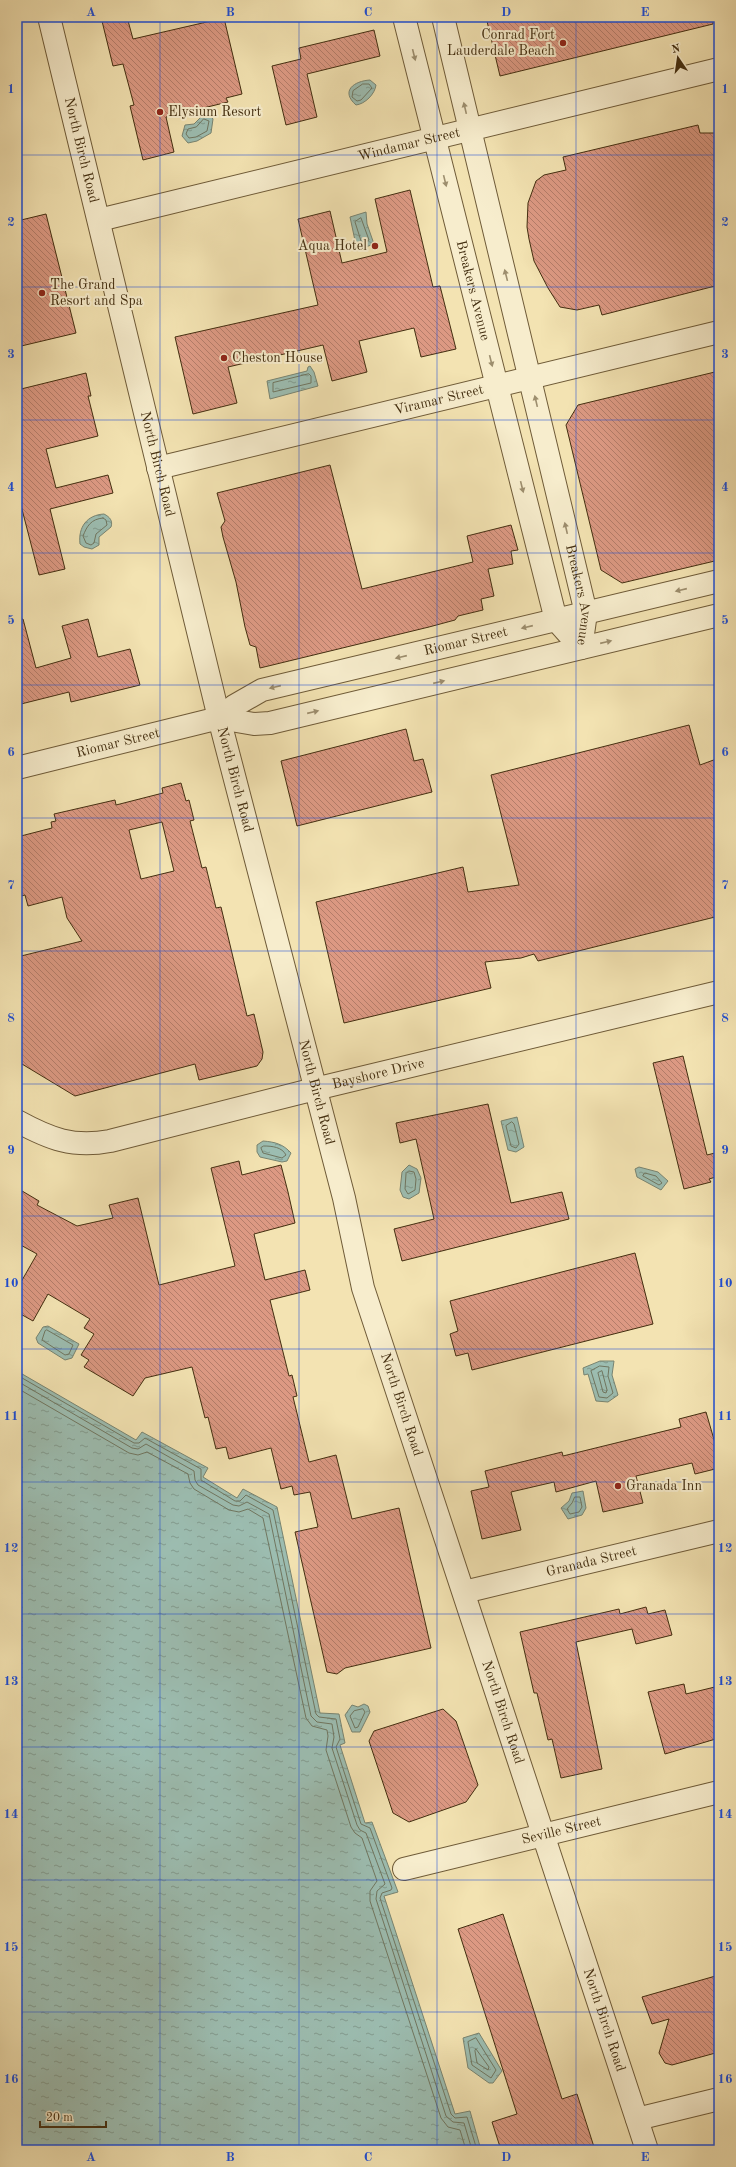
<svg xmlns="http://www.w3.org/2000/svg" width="736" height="2167" font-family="'Old Standard TT',serif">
  <defs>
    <pattern id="water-ripples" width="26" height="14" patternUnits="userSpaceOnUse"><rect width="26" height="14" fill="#9cbdb1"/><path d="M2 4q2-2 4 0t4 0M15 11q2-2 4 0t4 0" fill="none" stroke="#819a8f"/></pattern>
    <pattern id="building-back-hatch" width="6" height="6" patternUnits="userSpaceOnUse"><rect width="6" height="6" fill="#dc9983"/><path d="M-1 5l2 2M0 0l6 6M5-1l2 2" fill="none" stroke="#b47d6a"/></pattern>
  </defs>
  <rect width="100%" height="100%" fill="#f3e3b2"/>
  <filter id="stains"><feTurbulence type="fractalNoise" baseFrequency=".005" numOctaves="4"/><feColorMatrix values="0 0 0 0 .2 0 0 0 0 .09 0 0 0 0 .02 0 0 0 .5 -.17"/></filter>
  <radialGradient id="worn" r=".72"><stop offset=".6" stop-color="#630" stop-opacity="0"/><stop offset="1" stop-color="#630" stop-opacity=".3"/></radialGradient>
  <path fill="url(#water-ripples)" stroke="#788471" d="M370,80L376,85C375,94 365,104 356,105C340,91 354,81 370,80Z
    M203,115H210L213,119L211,133L197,141L188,143L182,136L185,125L194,124Z
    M366,212L367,224L374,244L357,250L350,217Z
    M310,366L314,372L318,386L270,399L267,381L307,371L308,367Z
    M104,514C110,517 113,521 111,527L99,537V545L92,549L84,547L80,544C78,527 87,515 104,514Z
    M517,1117L524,1147L516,1152L508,1150L501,1121Z
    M263,1141C275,1142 283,1144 291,1153L287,1161L282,1162L260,1157L257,1152V1145Z
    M409,1165L417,1169L421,1178L419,1193L409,1199L403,1197L400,1190L402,1172Z
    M639,1167L658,1172L668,1181L661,1190L637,1177L635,1169Z
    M48,1326L79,1344L72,1358L65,1360L38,1343L36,1338L43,1327Z
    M600,1361H614L612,1375L618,1395L608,1402L596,1401L588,1374L584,1375L583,1368Z
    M17,1371L136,1440L142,1432L208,1468L203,1477L237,1498L243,1489L277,1507L320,1713L339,1714L345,1743L340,1745L365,1823L372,1822L398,1892L384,1896L455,2114L470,2111L481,2150H17Z
    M583,1491L586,1508L582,1515L568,1519L561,1508L569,1501L572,1493Z
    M364,1704L368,1706L370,1712L360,1732H352L345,1715L352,1705L358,1707Z
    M479,2033L502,2071L493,2083H489L468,2068L463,2038Z"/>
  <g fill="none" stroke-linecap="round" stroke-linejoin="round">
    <path stroke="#707660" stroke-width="1" d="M363,84H369L372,88L361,100L357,101L352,97L353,91Z
      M204,119L209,121L207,131L196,137L189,138L186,134L188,129L196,127Z
      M361,218L369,240L362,244L355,222Z
      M309,374L311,376V383L273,392V383Z
      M103,518L106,520L107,525L96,534L94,543L91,545L86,543L83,536C87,526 91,519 103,518Z
      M512,1122L514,1124L519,1144L516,1148L511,1146L506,1126Z
      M264,1146C272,1146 282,1147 286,1155L282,1158L263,1153L261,1148Z
      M409,1171L414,1172L416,1179L415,1190L408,1194L405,1189L406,1174Z
      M645,1173L656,1176L662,1183L659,1185L643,1176Z
      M47,1330L73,1345L69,1354L65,1355L42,1340L45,1331Z
      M600,1366L609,1367L608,1376L613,1393L607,1398L599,1397L591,1371Z
      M602,1371L607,1390L606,1393L603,1392L598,1373Z
      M17,1375L134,1443H139L145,1438L201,1469V1480L235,1501H240L246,1495L273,1510L316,1714L319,1717L336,1719L340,1739L336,1747L361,1824L370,1828L392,1888L391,1890L382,1893L380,1898L451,2114L455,2118L467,2117L477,2150
      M17,1381L132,1448L138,1449L146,1444L194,1471L195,1480L198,1485L233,1505L239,1506L247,1502L269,1514L311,1716L317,1722L332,1724L334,1737L332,1748L357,1825L360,1830L366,1833L385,1884L377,1891L376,1899L446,2116L453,2122L464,2123L472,2150
      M17,1388L129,1453L138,1455L147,1452L188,1474L190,1483L194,1489L229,1510L239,1512L248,1509L263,1518L306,1718L312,1726L327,1730L328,1736L326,1750L351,1827L355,1833L362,1838L377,1881L370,1891V1901L441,2118L448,2127L460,2130L466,2150
      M575,1497H580L582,1507L579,1512L570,1514L567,1509L572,1503Z
      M363,1709L365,1712L358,1727L355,1728L350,1716L354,1711Z
      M476,2038L496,2070L491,2078L472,2065L468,2042Z
      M476,2049L489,2067L488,2070L477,2063L475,2051Z"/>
  </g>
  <path fill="url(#building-back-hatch)" stroke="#432e10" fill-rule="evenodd" d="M101,17H127L133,39L224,18L242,94L226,98L228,102L166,117L174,152L143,160L130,106L134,105L123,64L113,66Z
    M486,17H713V24L500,76Z
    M374,30L380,56L307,74L317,117L286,125L272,66L301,59L299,48Z
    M698,125L700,133H719V285L602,315L599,305L577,310L560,307L548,288L534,261L529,239L527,227L528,203L536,181L544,175L566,170L563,157Z
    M410,190L433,287L440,286L456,349L421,357L414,328L359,341L367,372L332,381L323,345L228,367L237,403L193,414L175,337L318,305L298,219L330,211L342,263L387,252L375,199Z
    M46,214L76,333L17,347V221Z
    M719,371V560L622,583L601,570L566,425L578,405Z
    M86,373L91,396H88L98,436L46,449L56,488L108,475L113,493L50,509L65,569L39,575L17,490V390Z
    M330,465L362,589L473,562L467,536L511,525L518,550L511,551L513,564L488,569L494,596L481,599L483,610L458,616L455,620L429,627L260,668L256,647L250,645L245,627L236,582L223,537L221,527L225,521L217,493Z
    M23,619L36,668L71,658L62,626L88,619L98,657L130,649L140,685L71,702L69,692L17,705V620Z
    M689,725L700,765L719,758V916L538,961L534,954L521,958L485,962L491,988L344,1023L316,902L463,867L468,892L519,885L491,775Z
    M406,729L414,761L423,759L432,792L297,826L281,761Z
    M181,783L186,801L189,800L194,820L190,821L202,868L206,867L216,908L221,907L247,1016L254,1014L263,1052L262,1059L257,1066L199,1080L195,1064L75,1096L17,1061V957L82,941L67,918L62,897L28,906L25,895L17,897V837L52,828L51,822L56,821L54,814L115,800L116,805L163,793L162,788ZM162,822L174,871L141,879L129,830Z
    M683,1056L707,1155L719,1152V1176L709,1179L711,1182L684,1189L653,1063Z
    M488,1104L511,1203L562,1192L569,1219L402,1261L394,1229L434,1219L416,1139L400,1143L396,1123Z
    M239,1161L242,1175L281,1165L288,1192L295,1223L254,1234L265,1280L305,1270L310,1290L270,1300L289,1376L292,1375L297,1396L293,1397L309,1462L336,1455L352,1519L399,1508L431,1648L345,1668L337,1674L327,1672L295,1532L318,1527L310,1492L294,1495L292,1486L281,1489L271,1448L229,1459L226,1447L216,1449L208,1417L205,1418L192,1367L145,1378L133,1396L84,1367L89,1360L81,1355L94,1334L84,1328L90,1319L48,1294L33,1321L17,1312V1289L37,1254L17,1243V1188L39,1201L37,1205L77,1226L113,1218L109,1205L138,1198L159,1285L235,1266L211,1168Z
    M635,1253L653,1324L472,1370L468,1353L456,1356L450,1334L458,1331L450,1301Z
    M706,1412L715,1443L719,1442V1468L695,1474L692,1463L636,1476L643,1503L603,1512L596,1481L556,1492L554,1482L511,1492L521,1530L482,1539L471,1491L489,1487L485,1471L562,1452L563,1456L681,1427L679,1419Z
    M646,1607L648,1614L665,1610L672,1635L636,1644L632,1629L576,1642L602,1769L561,1778L552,1739L548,1740L537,1693H534L520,1632L619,1609L620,1614Z
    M684,1684L686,1694L719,1686V1738L665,1754L648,1692Z
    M443,1709L456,1721L478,1785L466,1802L409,1822L393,1813L369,1741L374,1731Z
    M503,1914L562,2099L577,2094L595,2150H501L492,2122L517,2114L458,1929Z
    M719,1975V2052L672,2065L665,2063L659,2053L669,2019L652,2024L642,1997Z"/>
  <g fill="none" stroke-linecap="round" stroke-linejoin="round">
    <defs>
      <g id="street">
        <path id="s1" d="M49,17L219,718L344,1198L363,1288L647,2150"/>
        <path id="s2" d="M404,17L556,620L581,648"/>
        <path id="s3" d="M443,17L586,613L581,648"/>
        <path id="s4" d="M99,220L719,69"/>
        <path id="s5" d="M158,468L719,332"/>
        <path id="s6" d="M219,718L234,706L262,690L719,581"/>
        <path id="s7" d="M17,768L219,718L254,724L270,723L719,615"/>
        <path id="s8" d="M17,1121C50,1139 73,1148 110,1141L315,1089L719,992"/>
        <path id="s9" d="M464,1592L719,1531"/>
        <path id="s10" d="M404,1869L719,1792"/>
        <path d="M637,2119L719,2099"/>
      </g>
    </defs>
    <use href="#street" stroke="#6f5b38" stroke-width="24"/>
    <use href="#street" stroke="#f7edcd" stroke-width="22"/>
  </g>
  <defs><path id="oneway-solid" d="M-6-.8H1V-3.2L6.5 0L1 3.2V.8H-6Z"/></defs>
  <g fill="#9d8e6e">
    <use href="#oneway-solid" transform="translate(414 55) rotate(76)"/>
    <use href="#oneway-solid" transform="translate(465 108) rotate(-103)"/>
    <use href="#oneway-solid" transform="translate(445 181) rotate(76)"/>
    <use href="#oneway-solid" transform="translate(506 275) rotate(-104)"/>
    <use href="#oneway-solid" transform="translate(491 361) rotate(76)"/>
    <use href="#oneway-solid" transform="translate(536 401) rotate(-103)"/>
    <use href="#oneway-solid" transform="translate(522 487) rotate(76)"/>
    <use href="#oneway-solid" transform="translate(566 528) rotate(-103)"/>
    <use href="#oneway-solid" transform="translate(681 590) rotate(167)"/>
    <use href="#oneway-solid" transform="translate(527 627) rotate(167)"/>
    <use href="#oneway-solid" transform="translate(606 642) rotate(-13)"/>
    <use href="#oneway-solid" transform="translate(401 657) rotate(167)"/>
    <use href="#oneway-solid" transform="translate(439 682) rotate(-13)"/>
    <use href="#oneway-solid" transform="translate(275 687) rotate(167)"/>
    <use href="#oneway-solid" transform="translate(313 712) rotate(-13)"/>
  </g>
  <path fill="none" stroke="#1d4ed8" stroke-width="1" stroke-opacity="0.55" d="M160,17V2150M299,17V2150M437,17V2150M576,17V2150M17,155H719M17,287H719M17,420H719M17,553H719M17,685H719M17,818H719M17,951H719M17,1084H719M17,1216H719M17,1349H719M17,1482H719M17,1614H719M17,1747H719M17,1880H719M17,2012H719"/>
  <g fill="#8f2418" stroke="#f7edcd" stroke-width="1.5">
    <circle cx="563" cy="43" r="4"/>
    <circle cx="160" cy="112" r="4"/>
    <circle cx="375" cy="246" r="4"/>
    <circle cx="42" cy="293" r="4"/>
    <circle cx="224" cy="358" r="4"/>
    <circle cx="618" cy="1486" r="4"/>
  </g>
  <g text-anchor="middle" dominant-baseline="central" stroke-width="4" stroke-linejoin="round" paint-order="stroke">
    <g font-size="14" fill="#432e10" stroke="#f7edcd" text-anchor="start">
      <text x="555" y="35" text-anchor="end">Conrad Fort<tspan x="555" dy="16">Lauderdale Beach</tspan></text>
      <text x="168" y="112">Elysium Resort</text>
      <text x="367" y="246" text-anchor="end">Aqua Hotel</text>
      <text x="50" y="285">The Grand<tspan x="50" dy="16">Resort and Spa</tspan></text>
      <text x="232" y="358">Cheston House</text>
      <text x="626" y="1486">Granada Inn</text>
    </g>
    <g font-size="14" fill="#432e10" stroke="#f7edcd">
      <text stroke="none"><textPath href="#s4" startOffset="319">Windamar Street</textPath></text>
      <text stroke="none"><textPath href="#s1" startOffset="137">North Birch Road</textPath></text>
      <text stroke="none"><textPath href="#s2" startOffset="282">Breakers Avenue</textPath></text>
      <text stroke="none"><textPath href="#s5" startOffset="289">Viramar Street</textPath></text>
      <text stroke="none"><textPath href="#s1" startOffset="460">North Birch Road</textPath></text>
      <text stroke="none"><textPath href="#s3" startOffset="594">Breakers Avenue</textPath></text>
      <text stroke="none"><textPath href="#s6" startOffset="261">Riomar Street</textPath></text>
      <text stroke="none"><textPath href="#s7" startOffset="104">Riomar Street</textPath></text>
      <text stroke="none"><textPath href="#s1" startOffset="785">North Birch Road</textPath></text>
      <text stroke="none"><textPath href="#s8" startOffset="374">Bayshore Drive</textPath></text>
      <text stroke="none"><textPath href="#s1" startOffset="1108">North Birch Road</textPath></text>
      <text stroke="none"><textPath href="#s1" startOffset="1432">North Birch Road</textPath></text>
      <text stroke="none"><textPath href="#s9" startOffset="131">Granada Street</textPath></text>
      <text stroke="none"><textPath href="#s1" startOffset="1756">North Birch Road</textPath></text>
      <text stroke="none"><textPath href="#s10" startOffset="162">Seville Street</textPath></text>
      <text stroke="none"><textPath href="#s1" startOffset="2080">North Birch Road</textPath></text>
    </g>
  </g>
  <rect width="736" height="2167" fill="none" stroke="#f3e3b2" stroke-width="44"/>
  <g transform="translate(678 58) rotate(347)" stroke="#f7edcd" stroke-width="3" paint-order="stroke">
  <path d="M0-3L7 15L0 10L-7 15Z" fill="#432e10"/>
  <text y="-6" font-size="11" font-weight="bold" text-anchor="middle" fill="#432e10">N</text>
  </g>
  <path d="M40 2121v6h66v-6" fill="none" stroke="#432e10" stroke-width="2"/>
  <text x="46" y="2121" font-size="12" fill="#432e10" stroke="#f7edcd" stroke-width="3" paint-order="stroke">20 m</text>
  <rect x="22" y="22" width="692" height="2123" fill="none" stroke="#1d4ed8" stroke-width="1.5"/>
  <g font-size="13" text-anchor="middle" font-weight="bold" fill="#1d4ed8">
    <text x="91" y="16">A</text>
    <text x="230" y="16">B</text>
    <text x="368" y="16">C</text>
    <text x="506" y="16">D</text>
    <text x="645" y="16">E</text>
    <text x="11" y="93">1</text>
    <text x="725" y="93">1</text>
    <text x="11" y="226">2</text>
    <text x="725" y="226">2</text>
    <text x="11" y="358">3</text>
    <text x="725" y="358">3</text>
    <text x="11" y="491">4</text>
    <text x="725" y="491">4</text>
    <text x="11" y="624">5</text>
    <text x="725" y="624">5</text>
    <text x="11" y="756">6</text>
    <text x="725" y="756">6</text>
    <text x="11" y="889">7</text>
    <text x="725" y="889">7</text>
    <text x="11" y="1022">8</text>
    <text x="725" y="1022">8</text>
    <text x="11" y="1154">9</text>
    <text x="725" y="1154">9</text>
    <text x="11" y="1287">10</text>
    <text x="725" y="1287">10</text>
    <text x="11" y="1420">11</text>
    <text x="725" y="1420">11</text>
    <text x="11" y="1552">12</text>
    <text x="725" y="1552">12</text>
    <text x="11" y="1685">13</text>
    <text x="725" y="1685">13</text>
    <text x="11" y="1818">14</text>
    <text x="725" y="1818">14</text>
    <text x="11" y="1951">15</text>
    <text x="725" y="1951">15</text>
    <text x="11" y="2083">16</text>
    <text x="725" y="2083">16</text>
    <text x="91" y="2161">A</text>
    <text x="230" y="2161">B</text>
    <text x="368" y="2161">C</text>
    <text x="506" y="2161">D</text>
    <text x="645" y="2161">E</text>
  </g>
  <rect width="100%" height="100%" filter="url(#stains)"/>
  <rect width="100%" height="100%" fill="url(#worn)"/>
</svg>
